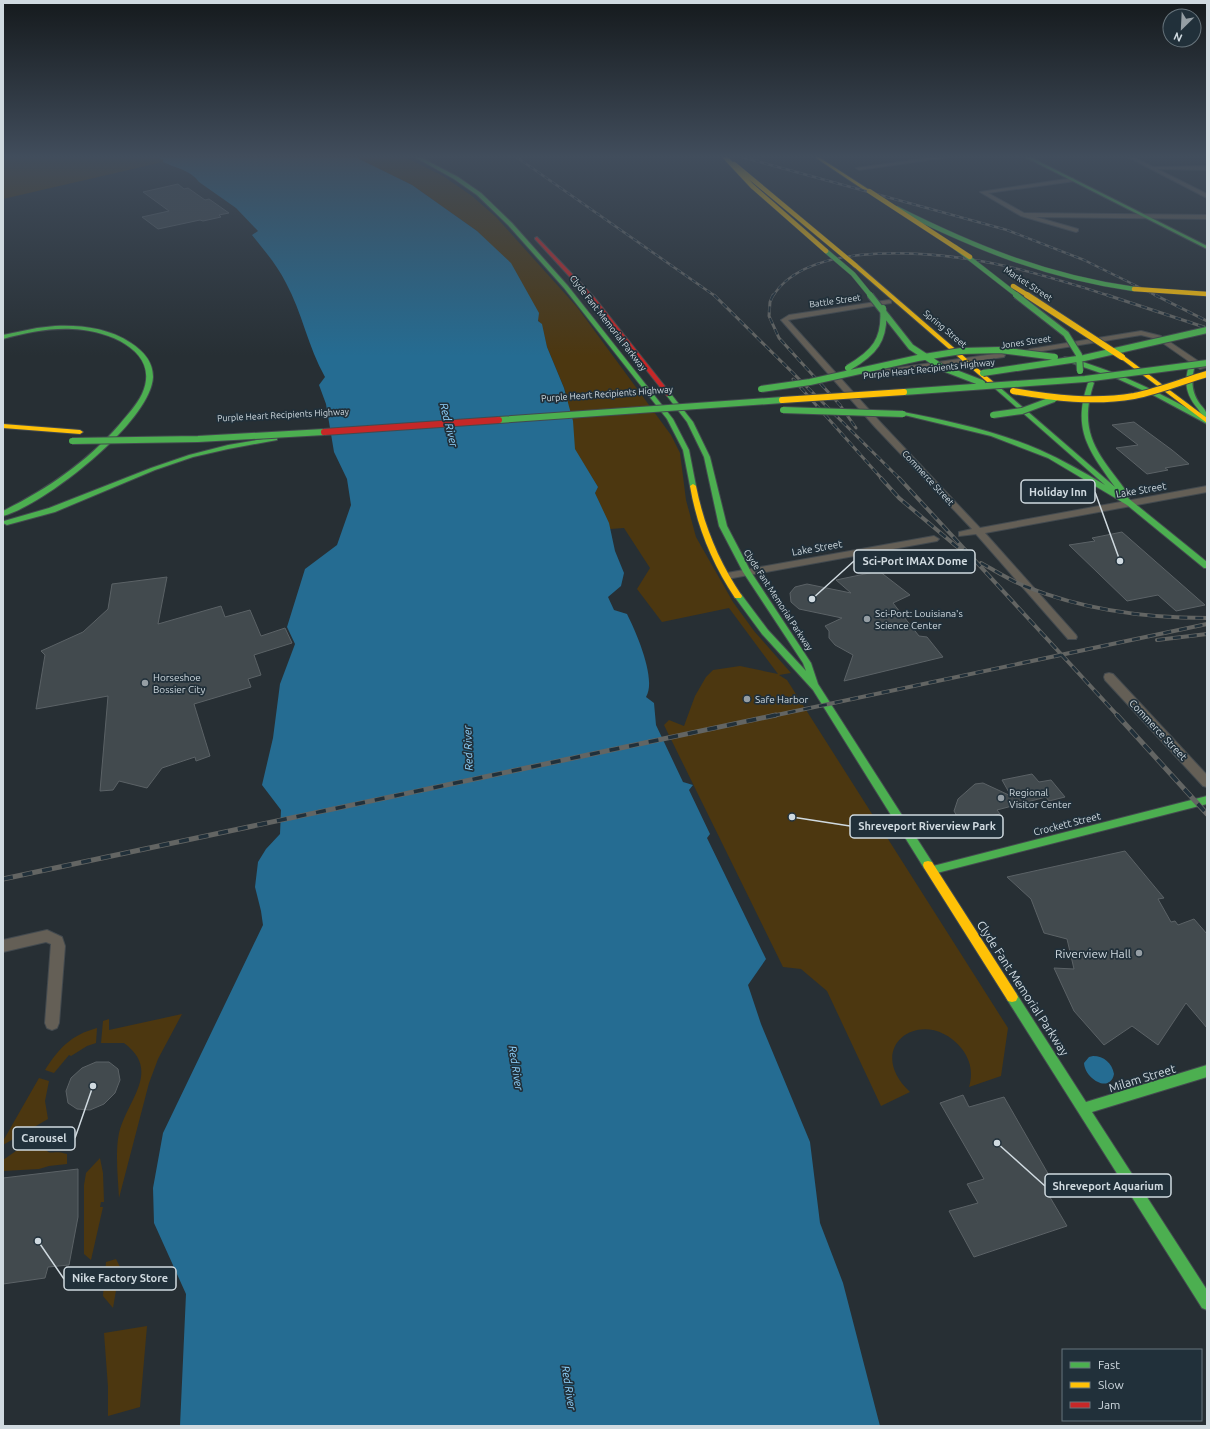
<svg xmlns="http://www.w3.org/2000/svg" width="1210" height="1429" font-family="Ubuntu,sans-serif">
  <rect width="100%" height="100%" fill="#272f34"/>
  <path fill="#4c3710" d="M3,156H147L163,159V162L3,199Z
    M353,156H403L443,176L472,196L496,217L577,307L671,435L680,453L686,500L696,537L733,602L754,631L791,673L779,675L787,680L1008,1028L1001,1076L969,1087C973,1073 971,1061 962,1049C925,1003 861,1046 910,1092L881,1106L827,991L801,969L783,967L664,725L669,720L684,726L695,696L706,677L713,670L740,666L778,674L729,608L662,622L637,589L650,568L624,528L610,529L595,493L598,487L574,449L565,390L547,347L542,326L490,245L477,231L412,185Z
    M182,1014L158,1059L149,1083L119,1198C118,1177 115,1153 119,1133C127,1100 162,1071 124,1043H101L103,1021L109,1019V1030Z
    M97,1028L96,1043L87,1046L71,1056L69,1055L54,1073L45,1070C59,1048 71,1035 97,1028Z
    M39,1078L49,1081L45,1101L48,1119L3,1145V1141Z
    M39,1139C51,1161 48,1148 67,1154V1164L49,1166L39,1169L3,1171V1160L23,1146Z
    M100,1158L103,1173L104,1202H101L100,1207H103L91,1260L84,1254V1185L86,1173Z
    M116,1259L120,1267L113,1308L103,1296L106,1262Z
    M147,1326L140,1407L108,1416V1387L104,1333Z"/>
  <path fill="#256c92" d="M147,156H353L412,185L477,231L511,263L539,313L538,321L542,324L547,347L564,388L573,421L575,449L598,487L595,493L609,523L615,551L624,573L621,586L608,597L614,610L627,614C636,632 657,679 646,697L654,703L656,725L683,782L693,785L689,790L710,834L707,838L766,959L748,985L761,1024L810,1142L820,1223L843,1283L880,1426H180L186,1294L154,1223L153,1188L163,1133L263,925L261,911L255,887L258,862L266,849L280,834L281,810L262,785L273,738L280,684L295,644L287,627L305,569L337,545L351,505L347,479L334,452L326,404L319,385L325,377C308,347 302,312 286,283C277,265 264,250 252,235L258,231L236,208L199,182C191,170 175,168 163,162V159Z
    M1093,1056C1104,1056 1112,1063 1114,1074C1110,1094 1085,1079 1084,1063L1089,1057Z"/>
  <path fill="#424a4e" stroke="#5b6266" d="M178,184L184,189L188,188L205,200L209,199L229,213L219,215L221,217L203,221L200,220L158,229L142,217L169,211L143,192Z
    M1134,422L1172,450L1189,464L1165,468L1168,470L1147,474L1116,448L1138,445L1112,425Z
    M1122,532L1205,605L1176,611L1158,595L1127,601L1069,545L1095,541L1092,538Z
    M879,571L910,595L893,603L919,636L927,637L943,657L844,681L853,655L835,645L829,638V631L825,626L842,618L799,609L791,602L790,593L795,587L807,584L851,593L836,580Z
    M167,577L158,624L221,606L225,617L250,610L261,636L285,628L292,643L254,655L261,675L248,679L251,687L194,704L210,756L196,761L195,757L162,768L147,788L119,781L113,790L100,791L108,696L36,709L45,655L41,651L83,632L108,609L112,584Z
    M1032,774L1039,782L1051,780L1065,797L1049,801L1046,797L997,810L1000,814L961,823L954,811L958,799L975,784L983,783L1011,796L1002,780Z
    M1125,851L1164,898L1158,899L1171,922L1175,921L1178,925L1194,919L1207,934V1028L1186,1003L1158,1045L1132,1026L1104,1045L1074,1011L1054,968L1074,969L1067,939L1044,933L1031,899L1007,877Z
    M96,1062H109L118,1069L120,1080L115,1093L104,1104L90,1110L77,1109L68,1103L66,1091L71,1078L82,1068Z
    M963,1095L969,1107L1004,1097L1054,1184L1044,1187L1067,1226L974,1257L949,1211L978,1203L967,1184L984,1179L940,1103Z
    M78,1169V1217L69,1265L48,1267L45,1278L3,1284V1178Z"/>
  <g fill="none" stroke-linecap="round" stroke-linejoin="round">
    <defs>
      <path id="street" d="M944,156H956L859,170L856,168Z
        M1126,156H1131L1153,167L1207,166V170L1157,169L1207,194V198Z
        M1073,178L1075,181L988,193L1024,213L1207,215V219L1036,217L1078,229V231L1076,232L1021,216L980,192Z
        M889,300L891,301V303L788,320L881,423L980,528L1207,486V492L985,533L1076,635L1077,637L1076,639H1068L976,534L959,536V532L972,529L875,427L781,320L789,315Z
        M1141,331L1161,336L1207,367L1200,369L1157,339L1141,335L1030,353L1026,351L1030,349Z
        M1001,353L1005,355L1004,357L875,375L871,373L875,371Z
        M934,536L939,539L937,541L727,579L722,576L727,573Z
        M1109,673L1113,674L1207,775V787L1203,786L1105,680L1104,677L1105,674Z
        M47,930L62,937L65,946L59,1023L57,1028L52,1030L47,1028L45,1023L51,944L46,942L3,952V940Z"/>
      <path id="fast" d="M413,156H418L458,177L481,193L512,223L568,286L673,419L689,450L696,486L695,487H691L690,486L683,450L667,419L564,288L508,225L477,195L454,179Z
        M1023,156H1028L1207,246V249Z
        M55,326C82,325 108,328 131,343C143,351 153,361 153,377C151,422 44,505 3,516V511C47,489 86,463 119,425C127,415 137,405 142,394C162,350 106,330 72,329C48,328 26,333 3,339V335L37,328Z
        M1065,357C1116,370 1162,394 1207,419V424L1153,395L1118,379L1063,360V358Z
        M1191,367L1194,369C1191,382 1192,393 1200,404C1204,409 1207,411 1207,418C1203,416 1200,413 1198,409C1187,396 1184,385 1188,369Z
        M1091,381L1094,383C1076,436 1101,456 1130,496L1128,498L1207,562V568H1204L1127,505L1048,458L991,436L900,414L903,412C949,421 996,431 1040,450C1062,460 1084,472 1105,485L992,386L997,385L1115,487C1088,450 1072,429 1088,383Z
        M667,394H671L693,422L710,457L727,526L751,572L811,663L818,684L932,862L933,866L1207,796V804L933,874L929,873L928,869L924,868L813,690L762,634L734,596L735,594H741L768,630L806,671L803,663L743,572L719,526L704,457L687,422L667,396Z
        M275,437L277,438V440L228,449L193,457L155,470L55,512L7,525L3,523L4,521L49,508L151,468L189,455L228,445Z
        M1012,992L1016,993L1086,1102L1207,1065V1077L1092,1112L1207,1290V1310L1202,1308L1008,1001L1006,997L1008,993Z"/>
      <path id="slow" d="M813,156H817L871,191L867,192Z
        M853,264H857L997,385V387H993L853,266Z
        M1120,356H1124L1207,418V423L1120,358Z
        M3,424L80,430L83,432L80,434L3,428Z
        M693,484L696,486C704,526 719,562 742,596L741,598H735C712,563 697,527 690,486Z
        M928,861L932,862L1016,993L1018,997L1016,1001L1012,1002L1008,1001L924,868L923,865L924,862Z"/>
      <path id="jam" d="M537,237L595,298L671,394V396H667L591,300L535,239V238Z"/>
    </defs>
    <use href="#street" stroke="#434a4f" stroke-width="2"/>
    <use href="#fast" stroke="#434a4f" stroke-width="2"/>
    <use href="#slow" stroke="#434a4f" stroke-width="2"/>
    <use href="#jam" stroke="#434a4f" stroke-width="2"/>
    <use href="#street" fill="#645f56" fill-rule="evenodd"/>
    <use href="#fast" fill="#4caf50" fill-rule="evenodd"/>
    <use href="#slow" fill="#ffc107" fill-rule="evenodd"/>
    <use href="#jam" fill="#c62828" fill-rule="evenodd"/>
    <defs>
      <path id="rail-far3" d="M515,156L715,296
        M738,156L1007,230L1084,260L1157,296
        M773,296C809,238 938,252 996,264C1035,272 1072,284 1110,296"/>
      <path id="rail-far2" d="M714,295L900,479
        M773,295L770,302L769,316L779,338L840,405L856,428
        M1107,295L1207,328
        M1155,295L1207,321
        M793,379L882,479"/>
      <path id="rail-far1" d="M881,478L899,498L962,551
        M899,478L1118,716
        M981,563C996,571 1011,581 1027,587C1084,610 1146,618 1207,618
        M1157,640L1207,634
        M772,716L1207,624"/>
      <path id="rail" d="M1117,715L1207,814
        M3,879L776,715"/>
    </defs>
    <use href="#rail-far3" stroke="#636563" stroke-width="2.5"/>
    <use href="#rail-far2" stroke="#636563" stroke-width="3"/>
    <use href="#rail-far1" stroke="#636563" stroke-width="4"/>
    <use href="#rail" stroke="#636563" stroke-width="5"/>
    <use href="#rail-far3" stroke="#21303a" stroke-width="1.5" stroke-dasharray="4.5" stroke-linecap="butt"/>
    <use href="#rail-far2" stroke="#21303a" stroke-width="2" stroke-dasharray="6" stroke-linecap="butt"/>
    <use href="#rail-far1" stroke="#21303a" stroke-width="2.5" stroke-dasharray="8" stroke-linecap="butt"/>
    <use href="#rail" stroke="#21303a" stroke-width="3.5" stroke-dasharray="10" stroke-linecap="butt"/>
    <defs>
      <path id="fast-bridge-far1" d="M896,208C974,247 1047,277 1134,289
        M955,247L1018,296
        M826,251L853,274L871,296"/>
      <path id="fast-bridge" d="M870,295L911,347L943,368L982,383
        M1016,295L1066,334L1079,355L1080,371
        M848,368C874,353 886,340 883,308
        M983,373L1084,358L1207,330
        M761,389L810,382L918,358L961,351L1000,350L1055,357
        M904,392L1085,379L1207,363
        M783,410L903,414
        M993,415L1022,411L1054,399
        M499,420L782,400
        M72,441L198,439L324,432"/>
      <path id="slow-bridge-far1" d="M724,156L752,186L826,251
        M734,164L855,265
        M869,191L970,257
        M1013,286L1029,296
        M1134,289L1207,294"/>
      <path id="slow-bridge" d="M1027,295L1122,357
        M1013,391C1053,398 1094,403 1134,396C1159,391 1183,381 1207,374
        M782,400L904,392"/>
      <path id="jam-bridge" d="M324,432L499,420"/>
    </defs>
    <use href="#fast-bridge-far1" stroke="#434a4f" stroke-width="5.5" stroke-linecap="butt"/>
    <use href="#fast-bridge" stroke="#434a4f" stroke-width="8" stroke-linecap="butt"/>
    <use href="#slow-bridge-far1" stroke="#434a4f" stroke-width="5.5" stroke-linecap="butt"/>
    <use href="#slow-bridge" stroke="#434a4f" stroke-width="8" stroke-linecap="butt"/>
    <use href="#jam-bridge" stroke="#434a4f" stroke-width="8" stroke-linecap="butt"/>
    <use href="#fast-bridge-far1" stroke="#4caf50" stroke-width="4.5"/>
    <use href="#fast-bridge" stroke="#4caf50" stroke-width="6"/>
    <use href="#slow-bridge-far1" stroke="#ffc107" stroke-width="4.5"/>
    <use href="#slow-bridge" stroke="#ffc107" stroke-width="6"/>
    <use href="#jam-bridge" stroke="#c62828" stroke-width="6"/>
  </g>
  <linearGradient id="sky" x2="0" y2="1"><stop stop-color="#151a1d"/><stop offset="0.44" stop-color="#414d5c"/><stop offset="1" stop-color="#414d5c" stop-opacity="0"/></linearGradient>
  <rect width="1210" height="356" fill="url(#sky)"/>
  <g fill="#959ea4" stroke="#21303a" stroke-width="1.5">
    <circle cx="867" cy="619" r="4"/>
    <circle cx="145" cy="683" r="4"/>
    <circle cx="747" cy="699" r="4"/>
    <circle cx="1001" cy="798" r="4"/>
    <circle cx="1139" cy="953" r="4"/>
  </g>
  <g text-anchor="middle" dominant-baseline="central" stroke-width="3.5" stroke-linejoin="round" paint-order="stroke">
    <g font-size="9" fill="#d0dae0" stroke="#21303a">
      <text transform="translate(1028 284) rotate(33)">Market Street</text>
      <text transform="translate(835 301) rotate(-8)">Battle Street</text>
      <text transform="translate(608 323) rotate(52)">Clyde Fant Memorial Parkway</text>
      <text transform="translate(945 329) rotate(40)">Spring Street</text>
      <text transform="translate(1026 342) rotate(-8)">Jones Street</text>
      <text transform="translate(929 369) rotate(-6)">Purple Heart Recipients Highway</text>
      <text transform="translate(607 394) rotate(-4)">Purple Heart Recipients Highway</text>
      <text transform="translate(283 415) rotate(-3)">Purple Heart Recipients Highway</text>
      <text transform="translate(928 478) rotate(47)">Commerce Street</text>
      <text transform="translate(778 600) rotate(57)">Clyde Fant Memorial Parkway</text>
    </g>
    <g font-size="10" fill="#d0dae0" stroke="#21303a">
      <text transform="translate(1141 490) rotate(-10)">Lake Street</text>
      <text transform="translate(817 548) rotate(-10)">Lake Street</text>
      <text transform="translate(1158 730) rotate(47)">Commerce Street</text>
      <text transform="translate(1067 824) rotate(-14)">Crockett Street</text>
    </g>
    <g font-size="10" fill="#d0dae0" stroke="#21303a" text-anchor="start">
      <text x="875" y="613">Sci-Port: Louisiana's<tspan x="875" dy="12">Science Center</tspan></text>
      <text x="153" y="677">Horseshoe<tspan x="153" dy="12">Bossier City</tspan></text>
      <text x="755" y="699">Safe Harbor</text>
      <text x="1009" y="792">Regional<tspan x="1009" dy="12">Visitor Center</tspan></text>
    </g>
    <g font-size="11" font-style="italic" fill="#90d4ff" stroke="#21303a">
      <text transform="translate(449 425) rotate(76)">Red River</text>
      <text transform="translate(468 748) rotate(-92)">Red River</text>
      <text transform="translate(516 1068) rotate(81)">Red River</text>
      <text transform="translate(569 1388) rotate(81)">Red River</text>
    </g>
    <g font-size="12" fill="#d0dae0" stroke="#21303a" text-anchor="end">
      <text x="1131" y="953">Riverview Hall</text>
    </g>
    <g font-size="12" fill="#d0dae0" stroke="#21303a">
      <text transform="translate(1023 988) rotate(57)">Clyde Fant Memorial Parkway</text>
      <text transform="translate(1142 1078) rotate(-17)">Milam Street</text>
    </g>
  </g>
  <path fill="none" stroke="#d0dae0" stroke-width="1.5" d="M1120 561L1095 492M812 599L854 561M792 817L850 826M93 1086L75 1138M997 1143L1045 1186M38 1241L64 1279"/>
  <g fill="#d0dae0" stroke="#21303a" stroke-width="1.5">
    <circle cx="1120" cy="561" r="4"/>
    <circle cx="812" cy="599" r="4"/>
    <circle cx="792" cy="817" r="4"/>
    <circle cx="93" cy="1086" r="4"/>
    <circle cx="997" cy="1143" r="4"/>
    <circle cx="38" cy="1241" r="4"/>
  </g>
  <g fill="#21303a" stroke="#d0dae0" stroke-width="1.5">
    <rect x="1021" y="480" width="74" height="23" rx="4"/>
    <rect x="854" y="550" width="121" height="23" rx="4"/>
    <rect x="850" y="815" width="153" height="23" rx="4"/>
    <rect x="13" y="1127" width="62" height="23" rx="4"/>
    <rect x="1045" y="1174" width="126" height="23" rx="4"/>
    <rect x="64" y="1267" width="112" height="23" rx="4"/>
  </g>
  <g font-size="11" text-anchor="middle" font-weight="bold" fill="#d0dae0">
    <text x="1058" y="496">Holiday Inn</text>
    <text x="915" y="565">Sci-Port IMAX Dome</text>
    <text x="927" y="830">Shreveport Riverview Park</text>
    <text x="44" y="1142">Carousel</text>
    <text x="1108" y="1190">Shreveport Aquarium</text>
    <text x="120" y="1282">Nike Factory Store</text>
  </g>
  <rect width="1210" height="1429" fill="none" stroke="#d0dae0" stroke-width="8"/>
  <rect x="1062" y="1349" width="140" height="72" fill="#21303a" stroke="#67747c"/>
  <rect x="1070" y="1362" width="20" height="6" fill="#4caf50" stroke="#67747c"/>
  <text x="1098" y="1369" font-size="12" fill="#d0dae0">Fast</text>
  <rect x="1070" y="1382" width="20" height="6" fill="#ffc107" stroke="#67747c"/>
  <text x="1098" y="1389" font-size="12" fill="#d0dae0">Slow</text>
  <rect x="1070" y="1402" width="20" height="6" fill="#c62828" stroke="#67747c"/>
  <text x="1098" y="1409" font-size="12" fill="#d0dae0">Jam</text>
  <g transform="translate(1182 28) rotate(204)"><circle r="19" fill="#21303a" stroke="#67747c"/>
  <path d="M0-3L7 15L0 10L-7 15Z" fill="#959ea4"/>
  <text y="-6" font-size="11" font-weight="bold" text-anchor="middle" fill="#d0dae0">N</text>
  </g>
</svg>
